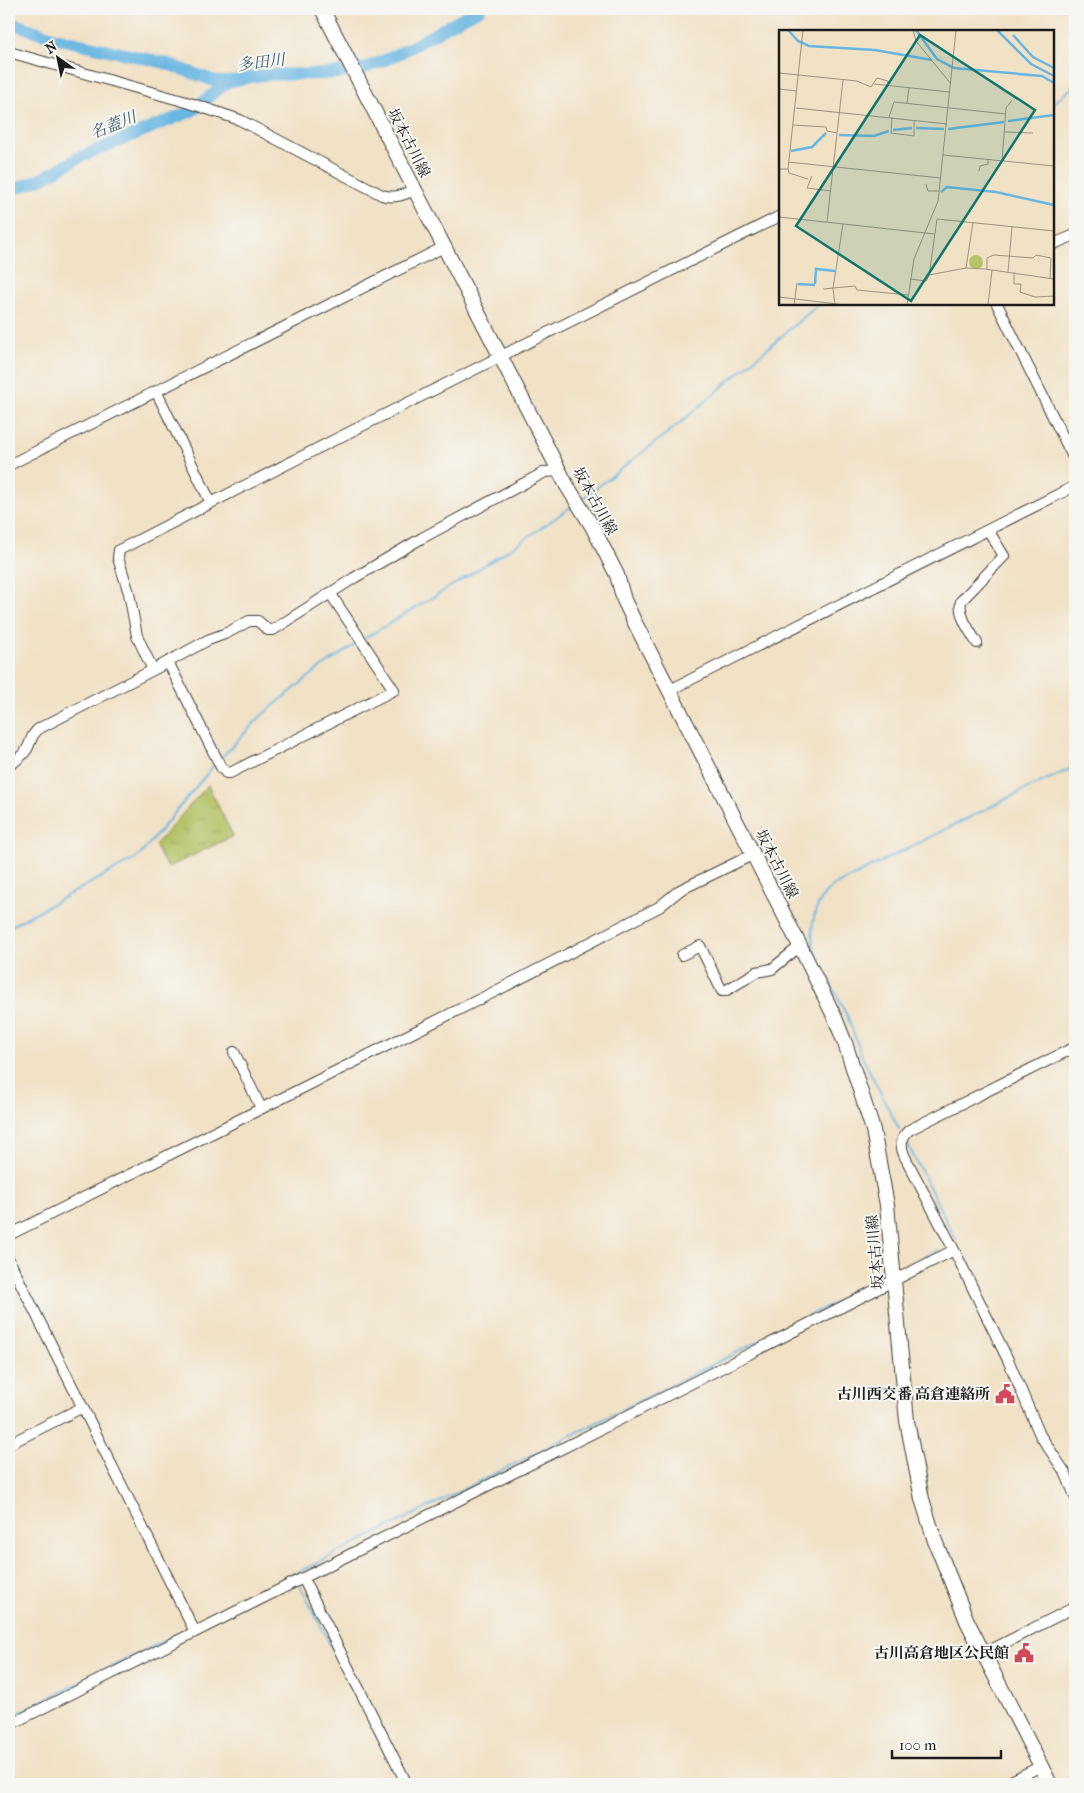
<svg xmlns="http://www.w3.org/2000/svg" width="1084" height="1793" font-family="'IM FELL French Canon','Noto Serif JP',serif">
  <defs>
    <pattern id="grass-tufts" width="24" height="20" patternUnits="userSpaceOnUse" patternTransform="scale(1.25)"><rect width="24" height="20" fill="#b3c366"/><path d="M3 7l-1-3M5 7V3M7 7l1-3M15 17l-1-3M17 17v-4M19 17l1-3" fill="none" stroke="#99a758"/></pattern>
  </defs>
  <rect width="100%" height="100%" fill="#f6f6f2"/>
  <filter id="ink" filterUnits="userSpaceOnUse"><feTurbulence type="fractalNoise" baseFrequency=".02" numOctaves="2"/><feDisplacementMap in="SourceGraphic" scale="10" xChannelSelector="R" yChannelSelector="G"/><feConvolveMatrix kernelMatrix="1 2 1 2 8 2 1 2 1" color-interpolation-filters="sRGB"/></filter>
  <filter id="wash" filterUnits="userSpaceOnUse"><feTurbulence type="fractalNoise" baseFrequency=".0096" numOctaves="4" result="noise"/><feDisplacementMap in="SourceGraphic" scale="20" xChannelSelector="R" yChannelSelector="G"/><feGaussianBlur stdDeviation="1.12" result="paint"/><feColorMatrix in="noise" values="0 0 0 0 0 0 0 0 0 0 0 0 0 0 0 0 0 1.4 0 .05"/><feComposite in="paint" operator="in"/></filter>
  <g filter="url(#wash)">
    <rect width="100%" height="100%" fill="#f1e1c5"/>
    <path fill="url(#grass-tufts)" stroke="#687041" d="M208,785L233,836L169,867L166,866L155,845Z"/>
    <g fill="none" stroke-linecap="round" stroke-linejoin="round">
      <path stroke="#68b6e2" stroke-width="2" d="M1053,104L1075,85
        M582,499L679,424L819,304
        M365,638C436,596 506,554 572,506
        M220,759L261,716L316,671L359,642
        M9,927L133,860L140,855L215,764
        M899,1129L863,1059L848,1018L814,950C809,927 814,901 833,886L1022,791L1075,767
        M908,1145L956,1240
        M911,1265L938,1250
        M296,1575L295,1574L881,1280
        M301,1587L401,1784
        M198,1623L294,1574
        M9,1718L186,1630"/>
      <path stroke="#68b6e2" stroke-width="12" d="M9,22L55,38L165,63L217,82C233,83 249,76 265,75C298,73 333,77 364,68C406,55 441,27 480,9
        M9,191L41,179L80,157L192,111L226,83"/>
    </g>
  </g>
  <g filter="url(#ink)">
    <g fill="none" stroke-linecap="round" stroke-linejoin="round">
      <defs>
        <path id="minor" d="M9,52L190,103L240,120L382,195C394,199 403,195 415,190
          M1053,244L1075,235
          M997,304L1075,461
          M156,391L211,503
          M9,465L444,247
          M977,643C970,631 958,616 961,601L1004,556L988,530
          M168,662L221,767L226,773H230L394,690L330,593
          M153,670L137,636L129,593L118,558L119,550L338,438L780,216
          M670,690L1075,486
          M9,766C15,761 23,756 27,749C32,740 31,734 40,728L153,670L208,640L227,633L249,621H258L268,630H273L354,578L422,538L545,472L560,471
          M682,955L700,946L701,948L722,991H725L757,972L772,969L800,946
          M1075,1047L909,1130C900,1139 900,1146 905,1157L954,1250L1009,1362L1040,1435L1066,1474L1075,1496
          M234,1052L261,1108
          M9,1235L498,990L659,907L680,890L754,854
          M9,1260L195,1632
          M9,1444L83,1407
          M303,1578L407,1784
          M983,1654L1075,1607
          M9,1725L623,1418L954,1250
          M1005,1784L1041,1766"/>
        <path id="major" d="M322,9L567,486L592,526L617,575L624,600L636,625L800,946L835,1018L845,1043L873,1130L887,1205L907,1421L922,1499L935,1541L967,1621L1050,1784"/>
      </defs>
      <use href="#minor" stroke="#3c3a35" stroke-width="12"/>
      <use href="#major" stroke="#3c3a35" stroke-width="16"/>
      <use href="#minor" stroke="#fff" stroke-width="10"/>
      <use href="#major" stroke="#fff" stroke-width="14"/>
    </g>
  </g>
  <defs>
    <symbol id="civic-bare" viewBox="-9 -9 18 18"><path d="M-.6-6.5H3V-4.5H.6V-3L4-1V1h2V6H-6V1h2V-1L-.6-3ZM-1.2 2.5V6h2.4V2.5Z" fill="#d1495b" stroke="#f6f6f2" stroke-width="2.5" paint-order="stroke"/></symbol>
  </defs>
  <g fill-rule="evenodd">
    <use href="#civic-bare" x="991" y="1380" width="28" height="28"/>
    <use href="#civic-bare" x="1010" y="1639" width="28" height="28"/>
  </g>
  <g text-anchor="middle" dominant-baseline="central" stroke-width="4" stroke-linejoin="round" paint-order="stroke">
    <g font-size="15" fill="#1c1c1c" stroke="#f6f6f2">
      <text transform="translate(409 143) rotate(63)">坂本古川線</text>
      <text transform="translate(595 501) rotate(61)">坂本古川線</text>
      <text transform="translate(777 864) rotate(63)">坂本古川線</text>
      <text transform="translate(875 1252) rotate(-95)">坂本古川線</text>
    </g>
    <g font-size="15" font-weight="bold" fill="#1c1c1c" stroke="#f6f6f2" text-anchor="end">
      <text x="990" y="1394">古川西交番 高倉連絡所</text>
      <text x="1009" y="1653">古川高倉地区公民館</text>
    </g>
    <g font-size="16" font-style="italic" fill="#3a5a6b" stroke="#f6f6f2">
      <text transform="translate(261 62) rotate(-7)">多田川</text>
      <text transform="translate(113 125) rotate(-22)">名蓋川</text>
    </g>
  </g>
  <g transform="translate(779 30)">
    <rect width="275" height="275" fill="#f1e1c5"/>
    <path d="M190 232a7 7 0 1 1 14 0a7 7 0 1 1-14 0Z" fill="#b3c366"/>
    <path fill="none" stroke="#68b6e2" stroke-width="2.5" d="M9,0L19,11L30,16L96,20L153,30M137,0L158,29L175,38L263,46L275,53M218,0L252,34L275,46M234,5L254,27L275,38M229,91L275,85M137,98L165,99M169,99L225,92M114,100L133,98M60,105L95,106L110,101M12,121L33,117L47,103M162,162L168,157L217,162L275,175M19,254L36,255M36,254L37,239L56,241"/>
    <path fill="none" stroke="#9c9281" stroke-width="1" d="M134,0L137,11L172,54M0,43L78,51L92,57L98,48L109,51V55M95,54L171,62M0,59L18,61M128,73L130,58M17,78L168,94M110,87L115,72L227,84M113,87L112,103L135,106V91M14,95L47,97L48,101L58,103M226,102L254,103M164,125L275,136M223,131L227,78L233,70M9,132L162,148M9,139L10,143L29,149M200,141L201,136L209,134V130M0,144L1,139H9L24,0M33,146L28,158L52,161M147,154L149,161H160M0,187L156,204M48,192L64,50M187,238L194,192M208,239V228L215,225L254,228L257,225L272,228L271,248M229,242L233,197M235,242V254H242L241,262L256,267L275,266M150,245L187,238L206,239L275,249M131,249L147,251L150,246L158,189L275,201M44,259L76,256L78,260L129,265M0,267L66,275M15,275L18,253M56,275L54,258L64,194M128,275L135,229L159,171L177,0M209,275L213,240"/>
    <path fill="#0f766e" fill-opacity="0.15" stroke="#0f766e" stroke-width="2.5" d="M141,5L256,80L132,271L17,196Z"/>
    <rect width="275" height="275" fill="none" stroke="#1c1c1c" stroke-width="2.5"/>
  </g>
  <rect width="1084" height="1793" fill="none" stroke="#f6f6f2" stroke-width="30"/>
  <g transform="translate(58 58) rotate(327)" stroke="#f6f6f2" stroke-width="4" paint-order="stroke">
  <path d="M0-4L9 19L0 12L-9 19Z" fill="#1c1c1c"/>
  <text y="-8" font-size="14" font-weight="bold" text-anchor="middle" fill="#1c1c1c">N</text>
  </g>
  <path d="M892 1750v8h109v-8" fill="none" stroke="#1c1c1c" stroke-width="2.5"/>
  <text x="899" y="1750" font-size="15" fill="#1c1c1c" stroke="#f6f6f2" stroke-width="4" paint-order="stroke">100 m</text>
</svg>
